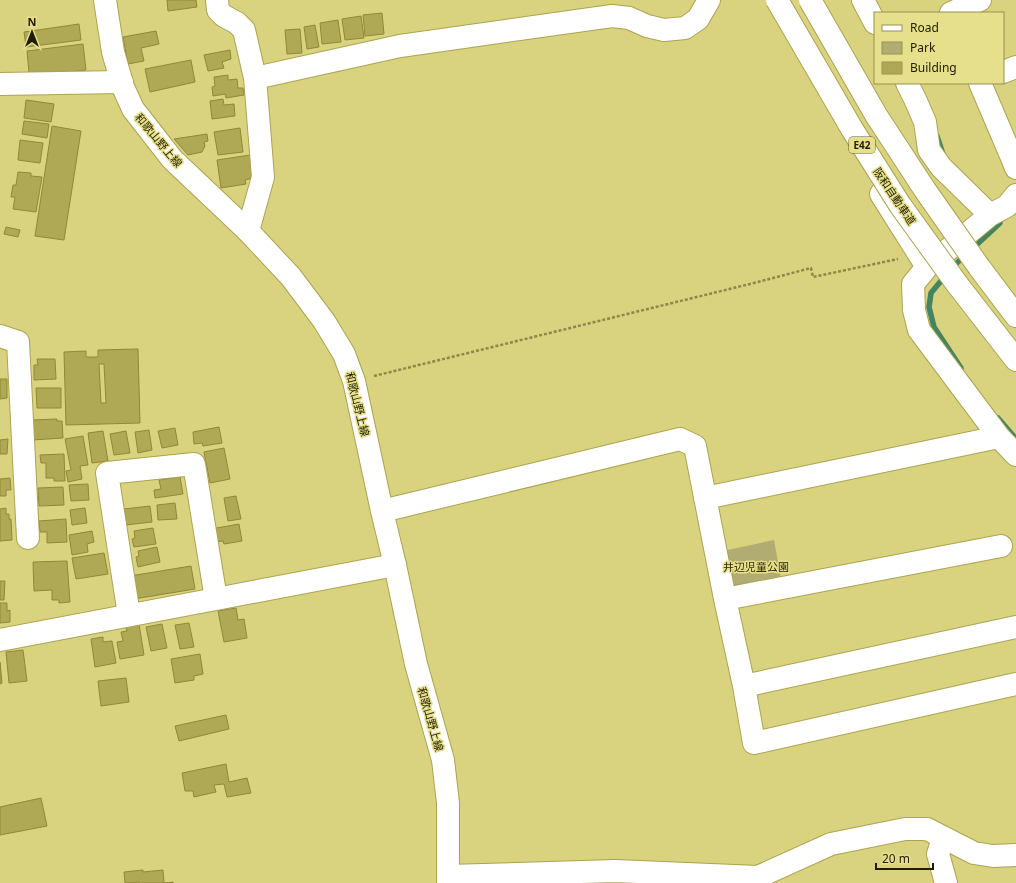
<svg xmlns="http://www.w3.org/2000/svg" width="1016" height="883" font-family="'Noto Sans','Noto Sans JP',sans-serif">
  <rect width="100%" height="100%" fill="#d9d27e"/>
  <path fill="#b1ac72" d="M774,540L782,584L732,592L723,551Z"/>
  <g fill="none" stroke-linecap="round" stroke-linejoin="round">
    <path stroke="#428560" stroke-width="5.5" d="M937,136L943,154
      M972,249L1000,223L999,216
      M951,268L966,255
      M945,276L931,293L929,307L934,327L961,368
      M998,418L1016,439"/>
  </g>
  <path fill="#afa855" stroke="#908834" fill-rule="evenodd" d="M167,0H196L197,7L168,11Z
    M382,13L384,34L365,36L363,15Z
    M361,16L364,38L345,40L342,19Z
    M338,20L341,42L322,44L320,23Z
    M79,24L81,40L26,47L24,32Z
    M315,25L319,47L307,49L304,27Z
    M300,29L302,53L287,54L285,30Z
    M156,31L159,44L141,48L144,61L128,64L123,37Z
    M83,44L86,70L53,74L29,73L27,51Z
    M230,50L231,59L222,62L224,68L208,71L204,55Z
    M191,60L195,82L150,92L145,69Z
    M228,75V80L237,79L238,88H243L244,95L226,98L225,94L213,96L212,87L215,86L214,77Z
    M223,99L224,105L234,104L235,116L212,119L210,101Z
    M26,100L54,104L51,122L24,118Z
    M24,121L49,124L47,138L22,134Z
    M52,126L81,131L64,240L35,236Z
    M240,128L243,152L218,155L214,132Z
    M207,134L208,141L204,142L205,146L202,152L188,155L174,139Z
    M20,140L43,143L40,163L18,160Z
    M250,155L253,178L245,180L246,184L221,188L217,160Z
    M18,172L31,173V176L42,177L36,212L13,209L15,197H11L13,185H16Z
    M6,227L20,230L18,237L4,234Z
    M138,349L140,423L66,425L64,352L86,351V357H98V350ZM99,364H104L106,403H101Z
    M37,359H55L56,379L34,380V365H38Z
    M0,379H7V398L0,399Z
    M36,388H61V408H37Z
    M57,419V421H62L63,438L32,440L31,420Z
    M219,427L222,443L203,446L202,443L194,444L193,432Z
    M175,428L178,445L162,448L158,431Z
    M149,430L152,450L138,453L135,432Z
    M103,431L108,461L92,463L88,433Z
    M126,431L130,453L114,455L110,434Z
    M83,436L88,465L80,466L82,479L68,482L66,471L71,470L65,439Z
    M8,439L7,454H0V440Z
    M224,448L230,479L210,483L204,452Z
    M64,454L65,481H54V478H46V463H41L40,455Z
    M180,477L183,494L155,498L154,490L161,489L159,480Z
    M10,478L11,490H6V496H0V479Z
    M88,484L89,500L71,501L69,485Z
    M63,487L64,505L39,506L38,488Z
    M236,496L241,519L228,521L224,498Z
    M175,503L177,519L158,520L157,505Z
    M150,506L152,522L126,525L124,509Z
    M6,508V514H9V519H11L12,540L0,541V509Z
    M85,508L87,523L72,525L70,510Z
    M66,519L67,542L47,543V532H40L39,521Z
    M239,524L242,541L224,544L223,541L213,542L211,529Z
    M153,528L156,544L134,547L132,539L135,538L134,531Z
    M92,531L94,542L87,544L88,552L72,555L69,535Z
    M157,547L160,562L138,567L136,557L139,556L138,551Z
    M104,553L108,574L76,579L72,558Z
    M67,561L70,602L59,603V600H52V590L34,591L33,562Z
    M191,566L195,589L134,599L130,576Z
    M0,581H5L4,600H0Z
    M0,603H7V611L10,610V622L0,623Z
    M236,608L238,620L244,619L247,638L224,642L218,611Z
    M189,623L194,647L180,649L175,625Z
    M139,624L144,655L120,659L117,642L123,641L121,632L127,631L126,627Z
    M162,624L167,648L151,651L146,627Z
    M103,637V642L112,641L116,663L95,667L91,639Z
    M23,650L27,681L9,683L6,652Z
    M200,654L203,674L194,676V680L175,683L171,659Z
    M0,662L2,683L0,684Z
    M126,678L129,702L101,706L98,681Z
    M226,715L229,729L179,741L175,726Z
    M226,764L229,782L247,778L251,793L227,797L224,784L214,785L216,792L194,797L193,791H185L182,773Z
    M41,798L47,826L0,835V807Z
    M143,870V872L163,870L164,883L173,882V883H139V882L125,883L124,872Z"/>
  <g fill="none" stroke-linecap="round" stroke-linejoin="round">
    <defs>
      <path id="minor" d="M217,0L218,10L224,16L237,23L244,30L255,78
        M863,0L875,23
        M951,13L980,0
        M1003,72L1016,67
        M907,83L915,99L925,122L929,150L941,167L990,215
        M980,83L1012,158L1016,168
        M0,84L122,82
        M881,194L927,267
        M1016,195L1007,206L990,215L927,267L913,284L914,310L919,330L999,437L1016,455
        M248,231L263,177L255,78L400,46L612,16L629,18L647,26L664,30L685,28L698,19L709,0
        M0,336L18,342L28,538
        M705,498L999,437
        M382,511L680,439L695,446L725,599L744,686L1016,627
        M725,599L1001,546
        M129,615L107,473L194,464L216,599
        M0,640L395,565
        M744,686L754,743L1016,684
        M943,838L938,854L946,883
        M448,876L615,871L758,877L831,844L905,829H927L974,853L993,856L1016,855"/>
      <path id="major" d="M105,0L113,52L123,87L133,109L172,159L248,231L291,277L324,321L344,354L354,381L382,511L395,565L416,664L443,760L448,803V883"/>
      <path id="highway" d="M979,267L1016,316
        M957,284L1016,360"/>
    </defs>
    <use href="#minor" stroke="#aba451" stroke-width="24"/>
    <use href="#major" stroke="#aba451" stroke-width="24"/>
    <use href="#highway" stroke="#aba451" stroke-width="24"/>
    <path stroke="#8d874a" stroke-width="2.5" stroke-dasharray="3 2" stroke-linecap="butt" d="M374,376L758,282L811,268L813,277L898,259"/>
    <use href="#minor" stroke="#fff" stroke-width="22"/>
    <use href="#major" stroke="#fff" stroke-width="22"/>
    <use href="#highway" stroke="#fff" stroke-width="22"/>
    <defs>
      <path id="highway-bridge" d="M777,0L852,129L900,205L957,284
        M810,0L876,115L925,190L979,267"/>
    </defs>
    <use href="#highway-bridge" stroke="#aba451" stroke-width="24" stroke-linecap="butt"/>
    <use href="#highway-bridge" stroke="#fff" stroke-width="22"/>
  </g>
  <g text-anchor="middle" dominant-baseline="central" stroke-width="3" stroke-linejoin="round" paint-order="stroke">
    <rect fill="#e6df8b" stroke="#5c572a" stroke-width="1" x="849" y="137" width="26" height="16" rx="3"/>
    <g font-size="10" font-weight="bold" fill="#211d00">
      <text x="862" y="145">E42</text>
    </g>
    <g font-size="11" fill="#211d00" stroke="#e6df8b">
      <text transform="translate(159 140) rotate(50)">和歌山野上線</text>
      <text transform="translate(895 196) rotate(56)">阪和自動車道</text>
      <text transform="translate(358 404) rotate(76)">和歌山野上線</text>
      <text transform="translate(431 719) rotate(74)">和歌山野上線</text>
    </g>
    <g font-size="11" fill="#2f2b04" stroke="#e6df8b">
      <text x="756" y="566">井辺児童公園</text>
    </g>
  </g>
  <rect x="874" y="12" width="130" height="72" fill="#e6df8b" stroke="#979153"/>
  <rect x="882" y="25" width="20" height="6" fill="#ffffff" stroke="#979153"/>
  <text x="910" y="32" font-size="12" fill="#211d00">Road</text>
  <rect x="882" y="42" width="20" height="12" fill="#b1ac72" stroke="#979153"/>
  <text x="910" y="52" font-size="12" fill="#211d00">Park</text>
  <rect x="882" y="62" width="20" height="12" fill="#afa855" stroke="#979153"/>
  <text x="910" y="72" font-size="12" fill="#211d00">Building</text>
  <g transform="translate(32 32)" stroke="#e6df8b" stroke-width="3" paint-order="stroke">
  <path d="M0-3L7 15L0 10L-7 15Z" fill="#211d00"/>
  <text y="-6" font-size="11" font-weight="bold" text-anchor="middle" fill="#211d00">N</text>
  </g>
  <path d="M876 863v6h57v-6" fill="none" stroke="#211d00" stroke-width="2"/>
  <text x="882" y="863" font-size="12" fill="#211d00" stroke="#e6df8b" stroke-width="3" paint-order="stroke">20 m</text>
</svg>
